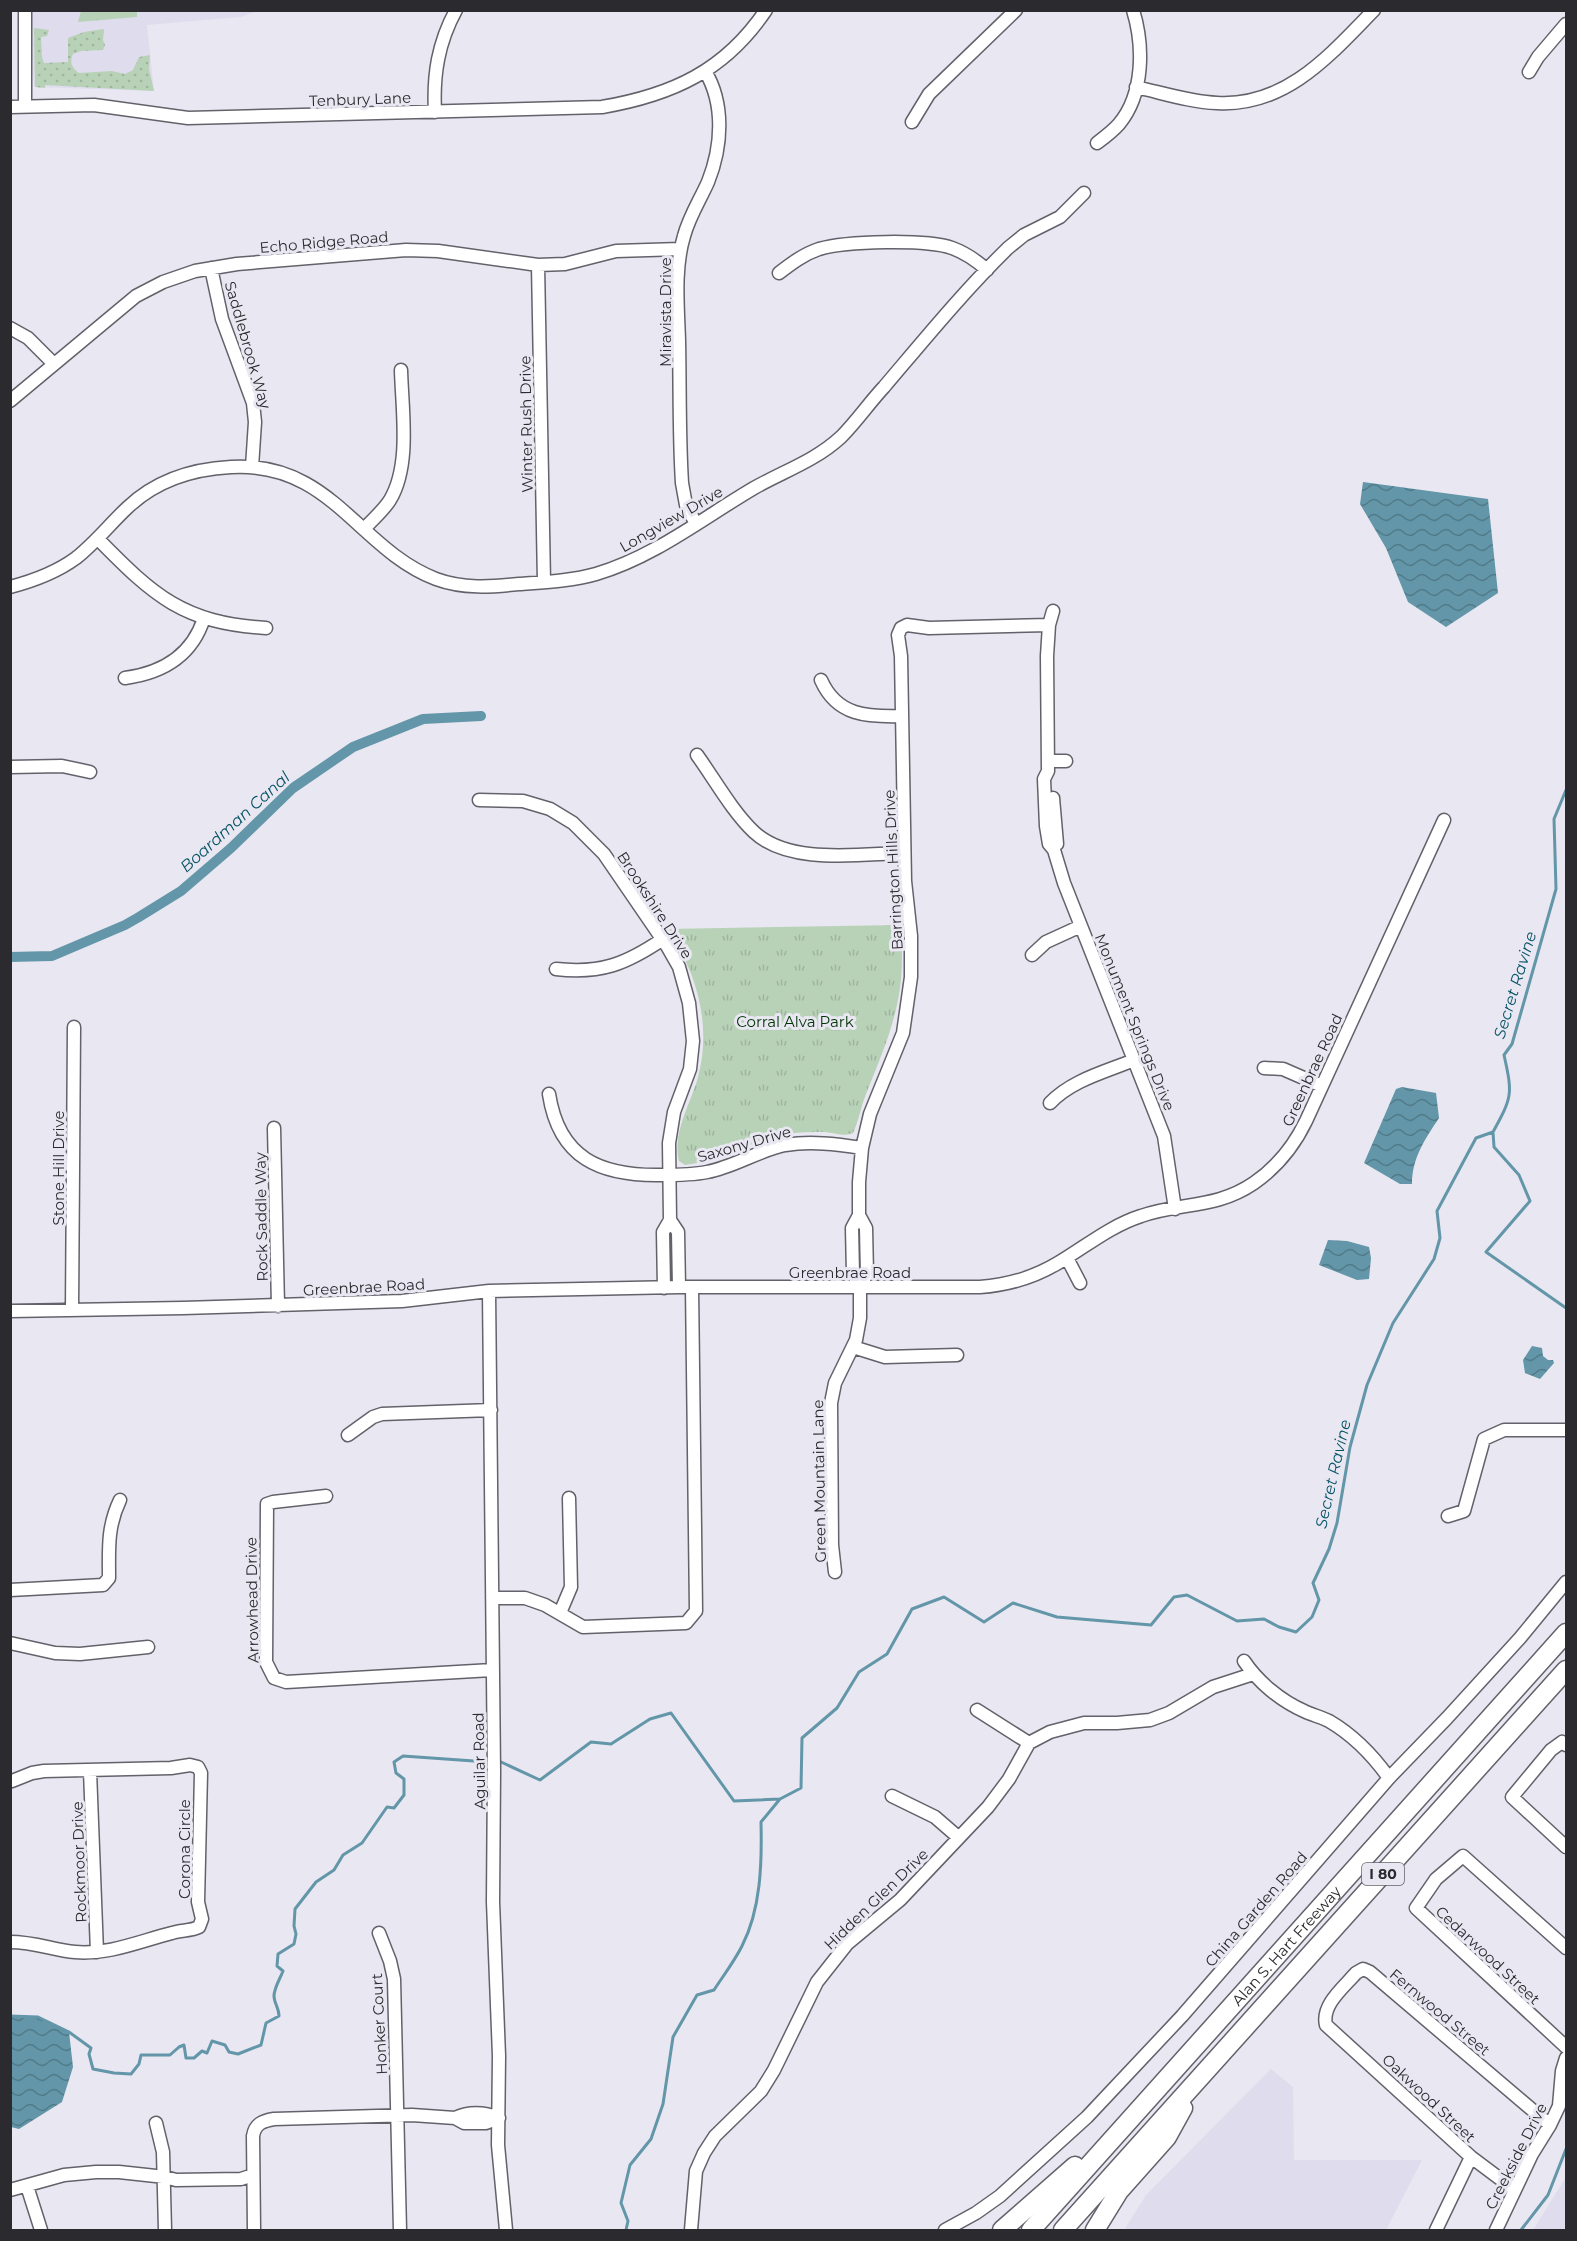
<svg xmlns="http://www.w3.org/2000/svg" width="1577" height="2241" font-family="Montserrat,sans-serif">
  <defs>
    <pattern id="grass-dots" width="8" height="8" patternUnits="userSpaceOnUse" patternTransform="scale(1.5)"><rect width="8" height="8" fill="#b8d2b7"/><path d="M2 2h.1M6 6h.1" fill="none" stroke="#9eb49e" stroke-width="1.8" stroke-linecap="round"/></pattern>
    <pattern id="park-tufts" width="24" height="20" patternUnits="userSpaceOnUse" patternTransform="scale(1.5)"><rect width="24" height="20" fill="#b8d2b7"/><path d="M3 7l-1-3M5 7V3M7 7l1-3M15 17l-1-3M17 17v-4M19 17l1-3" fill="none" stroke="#9eb49e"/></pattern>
    <pattern id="water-waves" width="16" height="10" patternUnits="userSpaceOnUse" patternTransform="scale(1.5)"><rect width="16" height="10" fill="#6296a8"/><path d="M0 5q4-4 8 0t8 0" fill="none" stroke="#517b89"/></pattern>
  </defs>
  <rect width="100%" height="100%" fill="#e9e7f1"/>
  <path fill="#dfdced" d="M32,11H257L241,17L147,25L154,91L34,87L30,23Z
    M1271,2069L1293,2087L1294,2160H1422L1386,2230H1124L1146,2195Z
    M1566,2177V2230H1533Z"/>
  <path fill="url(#grass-dots)" d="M34,28L49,30L47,36L41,37L42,57L44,63L68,62V38L84,32L104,29L103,40L105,45L103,50L81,51L73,54C69,61 72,69 79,73L112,71L125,74L133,70L139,57L150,55L149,69L154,91L45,85V88L35,87Z"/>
  <path fill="url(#park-tufts)" d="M81,11H137V17L78,22Z
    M900,925C908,993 891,1032 866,1094C861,1106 859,1121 853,1133C844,1137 835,1133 825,1132C813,1132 800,1132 788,1134C752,1140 722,1161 685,1165L679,1161C672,1133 691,1103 698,1077C712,1026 697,971 667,929Z"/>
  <path fill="url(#water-waves)" d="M1363,482L1488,499L1498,593L1446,627L1408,602L1386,548L1360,504Z
    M1402,1087L1436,1093L1439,1118C1425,1139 1412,1158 1412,1184H1400L1364,1163L1396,1089Z
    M1328,1240L1347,1241L1369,1247L1371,1258L1369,1279L1357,1280L1319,1265Z
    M1532,1346L1542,1348L1543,1356L1548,1360H1553L1554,1363L1540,1379L1525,1373L1523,1360Z
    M10,2016L38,2017L69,2032L73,2067L62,2102L19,2129L11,2127Z"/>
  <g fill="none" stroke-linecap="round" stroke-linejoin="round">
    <path stroke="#6296a8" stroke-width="3" d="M1493,1132L1494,1147L1519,1175L1530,1201L1486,1252L1566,1308
      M501,1762L540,1780L591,1742L611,1744L650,1719L671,1713L734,1801L780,1799
      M10,2016L38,2017L69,2032L91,2048L89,2054L93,2069L114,2073L131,2074L139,2064L141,2055H170L179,2047L184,2045L186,2058H194L202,2051L207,2053L212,2041L225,2045L229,2052L238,2054L261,2045L266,2023L279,2016C279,2008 274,2003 274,1996C274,1988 280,1979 283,1971L277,1966L278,1954L294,1944L296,1934L294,1926L295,1909L316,1882L334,1870L343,1855L362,1843L387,1807L394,1808L404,1795V1779L396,1773L394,1762L403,1756L488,1762
      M626,2230L628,2221L621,2203L630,2165L651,2139L663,2104L673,2037L697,1995L714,1990C723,1976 734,1962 742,1946C761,1909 762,1863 761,1822L780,1799L801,1788L802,1738L837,1708L859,1672L887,1654L912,1609L944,1597L984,1622L1013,1603L1057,1617L1151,1625L1174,1597L1187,1595L1237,1621L1264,1619L1279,1627L1296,1632L1312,1617L1319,1600L1313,1583L1329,1549L1337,1523L1350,1447L1367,1385L1393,1323L1434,1259L1440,1238L1437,1211L1476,1138L1493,1132C1512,1097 1513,1095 1504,1055L1512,1044L1556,889L1554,819L1566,790
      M1521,2230L1548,2195L1566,2149"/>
    <path stroke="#6296a8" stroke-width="10" d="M10,957L52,956L125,925L139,917L181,891L231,848L293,788L353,747L423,719L481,716"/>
    <defs>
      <path id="minor" d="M25,10V106
        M1529,72L1538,57L1566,24
        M1136,87C1163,93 1190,102 1217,103C1286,107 1330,55 1374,10
        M10,107L94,105L188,118L602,107C672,95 725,71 766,10
        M435,112C433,75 438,43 456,10
        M912,122L929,94L1016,10
        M1097,143C1105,137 1113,131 1119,124C1144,94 1144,46 1133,10
        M538,265L544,582
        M211,268L222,319L253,403L255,422L252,467
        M779,273C792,263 804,254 819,249C846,241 926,239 952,248C966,253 977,261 987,270
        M10,328L28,338L54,364
        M10,401L136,296L163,282L195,271L237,264L406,250L438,251L538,265L565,264L616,251L680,249
        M696,524L686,505L682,483C679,436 680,388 679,341C678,307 674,269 684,236C689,217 700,200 708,182C722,147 725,104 705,71
        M365,528C373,519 383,511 390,500C411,465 402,410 401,370
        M98,539C154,596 183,623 266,628
        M10,587C33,581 57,572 76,558C95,543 110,524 127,508C155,481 193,469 231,467C331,461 358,549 436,579C463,589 491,587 519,584C545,582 571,581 596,574C654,557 703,518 754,488C784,471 815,461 841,437C857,421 869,403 884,387C924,340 964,291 1008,248L1024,235L1060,217L1084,193
        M1053,611L1049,625L1047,656L1048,771L1044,779L1046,826L1049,844L1054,850L1064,883L1164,1136L1175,1209
        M125,678C162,673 192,656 204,618
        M821,680C837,716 867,717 902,716
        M697,755C715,780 732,811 754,832C789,865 859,854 904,853
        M1048,761H1066
        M10,767L62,766L90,772
        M1053,798L1057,844
        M479,800L523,801L550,809L573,823L604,854L667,946L679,967L689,1003L693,1041L690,1069L674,1112L669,1143L670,1220L678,1232L679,1287
        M1032,955L1046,942L1081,926
        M556,969C601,974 626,964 663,939
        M1264,1068L1283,1069L1322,1086
        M549,1094C559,1159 601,1176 661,1175C676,1175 692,1175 707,1172C734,1167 757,1151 785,1145C811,1141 836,1144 862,1148
        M1050,1103C1072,1080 1105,1072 1134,1060
        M274,1128L278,1306
        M1067,1258L1080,1283
        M860,1286L853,1274L852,1228L859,1215V1182L862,1148L870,1114L903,1033L911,977V936L905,881L901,656L898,635L901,628L907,625L929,628L1049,625
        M664,1288L663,1232L670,1220
        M489,1291L494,1771L493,1902L499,2056L498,2145L506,2230
        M72,1310L74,1027
        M10,1311L183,1308L402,1301L489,1291L679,1287H980C1008,1285 1033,1278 1058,1263C1085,1247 1110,1226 1141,1216C1181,1202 1216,1209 1254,1183C1277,1167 1294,1146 1306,1121L1444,820
        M853,1347L885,1357L957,1355
        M348,1435L373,1417L382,1414L491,1410
        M326,1496L273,1502L267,1504L266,1662L274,1678L286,1682L492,1670
        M1448,1516L1464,1511L1484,1439L1504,1430H1566
        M835,1572L832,1545L831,1403L835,1383L856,1340L860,1318V1286L867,1274L866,1228L859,1215
        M10,1590L103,1585L109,1578C109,1549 107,1527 120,1500
        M492,1598H525L545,1605L583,1627L686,1623L696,1611L692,1287
        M560,1613L571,1587L569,1498
        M10,1643L55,1653L80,1654L148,1647
        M1244,1661C1258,1682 1281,1701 1304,1711C1312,1715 1321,1717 1329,1721C1353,1735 1374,1757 1389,1778
        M977,1710L1029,1743
        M1566,1745L1562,1742L1551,1750L1512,1797L1566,1847
        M90,1771L97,1952
        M892,1796L935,1817L958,1837
        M379,1933L390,1961L394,1979L400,2230
        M10,1942C35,1942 53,1950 75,1952C109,1955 140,1941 172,1933C181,1930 191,1931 199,1927L202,1919L198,1902L201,1773L198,1767L190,1765L171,1768L44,1771L32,1773L12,1781
        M1566,1948L1463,1856L1436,1879L1416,1908L1566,2047
        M455,2118C470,2111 484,2112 499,2118
        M156,2123L163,2152L165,2230
        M27,2186L41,2230
        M10,2190L64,2175L96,2172H119L165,2177L176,2180L241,2179L253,2175
        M1515,2190L1471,2157L1326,2025C1321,2005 1344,1987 1356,1973L1363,1969L1370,1972L1550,2125
        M254,2230L253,2136C255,2124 262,2121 274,2119L412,2115L455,2118L464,2123H486L499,2118
        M691,2230L696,2171L704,2153L715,2136L761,2091L774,2070L817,1982L847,1944L900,1900L988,1807L1009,1779L1029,1743L1050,1732L1084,1723H1117L1150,1720L1169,1713L1213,1687L1253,1674
        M945,2230L976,2213L1000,2196L1087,2117L1182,2016L1389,1778L1447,1718L1520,1638L1566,1582
        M1436,2230L1471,2157
        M1496,2230L1532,2154L1550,2125L1559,2106L1562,2071L1566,2058"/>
      <g id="highway">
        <path d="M1002,2230L1075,2166"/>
        <path id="s1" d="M1031,2230L1566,1633"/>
        <path d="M1063,2230L1566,1670"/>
        <path d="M1095,2230L1119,2191L1167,2137L1183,2108"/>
      </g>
    </defs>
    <use href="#minor" stroke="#63616a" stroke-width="15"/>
    <use href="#highway" stroke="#63616a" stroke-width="21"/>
    <use href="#minor" stroke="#fff" stroke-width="12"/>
    <use href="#highway" stroke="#fff" stroke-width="18"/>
  </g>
  <g text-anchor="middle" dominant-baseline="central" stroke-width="6" stroke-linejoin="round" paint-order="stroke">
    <rect fill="#e9e7f1" stroke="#646368" stroke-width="1.5" x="1362" y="1863" width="42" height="22" rx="4.5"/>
    <g font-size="14" font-weight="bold" fill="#2b2a2e">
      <text x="1383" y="1874">I 80</text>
    </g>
    <g font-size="15" fill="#2b2a2e" stroke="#e9e7f1">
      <text transform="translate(360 99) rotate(-2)">Tenbury Lane</text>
      <text transform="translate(324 242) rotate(-5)">Echo Ridge Road</text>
      <text transform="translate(665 312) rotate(-90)">Miravista Drive</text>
      <text transform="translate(248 345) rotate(74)">Saddlebrook Way</text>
      <text transform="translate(526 424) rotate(-91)">Winter Rush Drive</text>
      <text transform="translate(671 519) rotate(-30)">Longview Drive</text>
      <text transform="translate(893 870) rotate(-93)">Barrington Hills Drive</text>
      <text transform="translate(655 905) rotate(57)">Brookshire Drive</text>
      <text transform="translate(1135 1022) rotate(68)">Monument Springs Drive</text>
      <text transform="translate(1312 1070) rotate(-65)">Greenbrae Road</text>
      <text transform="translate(744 1144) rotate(-16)">Saxony Drive</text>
      <text transform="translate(58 1168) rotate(-90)">Stone Hill Drive</text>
      <text transform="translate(261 1217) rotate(-91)">Rock Saddle Way</text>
      <text x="850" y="1272">Greenbrae Road</text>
      <text transform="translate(364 1287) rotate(-3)">Greenbrae Road</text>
      <text transform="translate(819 1481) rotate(-91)">Green Mountain Lane</text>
      <text transform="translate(252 1600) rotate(-91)">Arrowhead Drive</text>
      <text transform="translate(479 1761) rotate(-91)">Aguilar Road</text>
      <text transform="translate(184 1849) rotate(-90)">Corona Circle</text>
      <text transform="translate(79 1862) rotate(-92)">Rockmoor Drive</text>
      <text transform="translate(876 1899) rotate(-44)">Hidden Glen Drive</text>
      <text transform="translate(1256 1909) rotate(-49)">China Garden Road</text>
      <text stroke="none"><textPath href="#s1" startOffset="382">Alan S. Hart Freeway</textPath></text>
      <text transform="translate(1488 1955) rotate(43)">Cedarwood Street</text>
      <text transform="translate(1440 2012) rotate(40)">Fernwood Street</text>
      <text transform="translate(379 2024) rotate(-93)">Honker Court</text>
      <text transform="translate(1429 2098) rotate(43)">Oakwood Street</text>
      <text transform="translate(1516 2156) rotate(-63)">Creekside Drive</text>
    </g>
    <g font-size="15" fill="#003405" stroke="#e9e7f1">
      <text x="795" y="1021">Corral Alva Park</text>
    </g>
    <g font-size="16" font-style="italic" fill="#075467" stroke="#e9e7f1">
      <text transform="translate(235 822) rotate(-42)">Boardman Canal</text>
      <text transform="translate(1515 985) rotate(-73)">Secret Ravine</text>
      <text transform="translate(1333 1474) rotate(-77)">Secret Ravine</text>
    </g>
  </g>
  <rect width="1577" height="2241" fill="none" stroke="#2b2a2e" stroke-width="24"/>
</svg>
